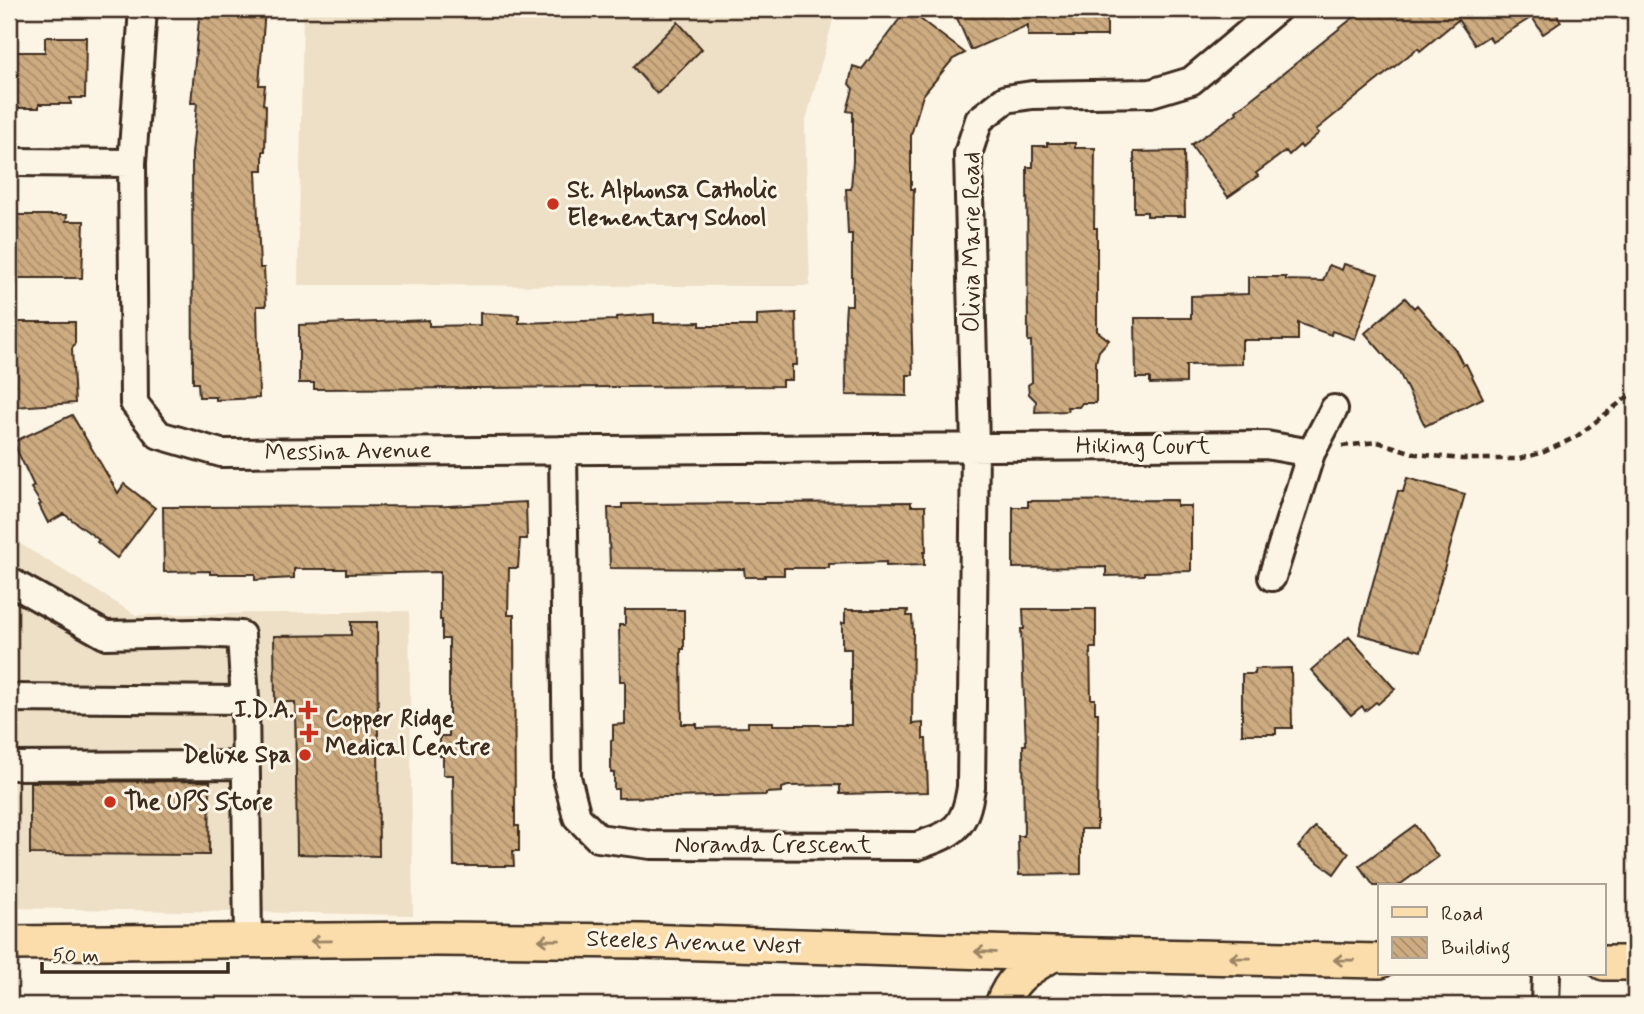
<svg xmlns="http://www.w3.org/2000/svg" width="1644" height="1014" font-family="Mynerve,sans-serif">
  <defs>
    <pattern id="building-back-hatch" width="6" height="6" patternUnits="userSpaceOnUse" patternTransform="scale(1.75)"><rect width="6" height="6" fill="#ceac81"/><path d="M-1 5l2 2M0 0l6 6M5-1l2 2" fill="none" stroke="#a88c69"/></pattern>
  </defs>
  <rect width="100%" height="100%" fill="#fcf5e5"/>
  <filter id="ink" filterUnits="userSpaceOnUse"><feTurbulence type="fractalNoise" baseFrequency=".0143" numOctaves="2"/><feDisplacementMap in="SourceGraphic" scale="14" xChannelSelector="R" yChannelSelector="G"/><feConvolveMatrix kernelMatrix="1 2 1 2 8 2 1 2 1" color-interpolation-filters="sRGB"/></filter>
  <g filter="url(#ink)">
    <path fill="#eedfc7" d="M303,9H836L805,124L810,286L298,285Z
      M9,537L136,615L409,611L413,915L9,908Z"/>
    <path fill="url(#building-back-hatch)" stroke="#3b2a1e" stroke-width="2" d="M200,9H265L259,85H265L263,104L266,105L265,151H263V170H256L260,268H264L266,306H257L259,398L216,400V397H199L198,383H193L192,154L197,103H191Z
      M907,9L965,53L953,59L923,95L911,135V189H914L911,310L913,375H907V396L846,395L845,320L846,305H852V234H848L846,189H851L853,160V112L847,111L853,89L849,84L853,66L862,69Z
      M953,9H1107V36H1028V25L971,50Z
      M1364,9H1554L1561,22L1543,34L1532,17L1492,42L1489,36L1475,45L1458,20L1420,51L1418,48L1359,95L1316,130L1319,133L1302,148L1300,145L1289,155L1286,151L1256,173L1258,176L1228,197L1191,145L1237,113L1236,111Z
      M678,22L702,49L657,94L633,67Z
      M45,37H86L85,98H70L71,104H39V108H9V52H45Z
      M1047,143H1075V148H1095L1094,228H1097V331L1109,340L1099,351L1096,362V403H1082L1079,407H1067L1068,411L1035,412L1036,401L1029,394L1028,385L1032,382L1031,341H1028L1027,167H1033V146H1047Z
      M1184,151L1185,216H1147V212H1134V152Z
      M9,215H67L66,221H84L82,278H9Z
      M1344,264L1378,274L1355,339L1332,331L1331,335L1298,323V340H1242V364L1186,365V383L1150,384V378H1136L1135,318H1191V296L1248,294V277H1286V280L1323,281L1329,265L1342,270Z
      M1405,298L1414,308L1417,305L1455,349L1463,365L1466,364L1483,398L1425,426L1399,372L1365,333Z
      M480,313L519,315V323L616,320V317L654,314V323L700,322V326H757V315L796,313L797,365H792V380H782V386L314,389V383H299V325L429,320V326L480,325Z
      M18,322H75V343L72,349L75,403L14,407L11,371H14V344L15,336H18Z
      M72,415L118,493L124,484L155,508L117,558L97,542L99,540L64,514L48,523L39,505L41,504L31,488L34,486L13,442Z
      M1407,478L1465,494L1421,651L1359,634L1398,491L1403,492Z
      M1177,500V506H1191V571L1144,572V575L1106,576V567L1013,568V507H1028V501Z
      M526,502L527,539H520L518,568H509L508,615H514L515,826H519V851H513L514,866H454L453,775H443V756H440V736H449V639H442V620H440V572L346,574V569H294V578L255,580V574H210V571L164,572L163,507L448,506Z
      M911,502V506H925L926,552H924V565L886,566V562L829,564V568H784V575H765V577H745L744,569L610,568L608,508H622V504Z
      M1023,609H1096V648H1090L1091,699H1095V713H1098L1097,829H1081V874L1019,875L1018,836H1024L1023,745H1026L1021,629H1024Z
      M625,610H684V649H681L682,724H697V728L748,727V722H773V725H851V649H842V623H845V610H908L907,616H912L913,632L912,724L923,723V739H926L928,792L840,794V785L788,786L782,788V792L766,793V795L618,798V789H614V773H611V741L613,740V725L625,724V681H620L619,625H625Z
      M351,622H377L379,856L297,854L295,702H275L274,636L351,635Z
      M1349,637L1395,689L1378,704L1376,702L1365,711L1362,706L1351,715L1311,670Z
      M1291,668L1292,728H1276V734H1242V674H1255V669Z
      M210,781L209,855L30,854V782Z
      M1415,825L1438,857L1398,886H1374L1359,866Z
      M1315,827L1349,853L1334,874L1298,847Z"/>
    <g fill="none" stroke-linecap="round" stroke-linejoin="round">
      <defs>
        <path id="minor" d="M143,9L132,163L134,403L159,435L221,453L1266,445L1311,453
          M9,162L132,163
          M563,450L567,777L577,817L598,838L651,845L917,846C955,833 965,828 971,787L975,446L968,154L979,120L1006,99L1032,95L1151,93L1191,81L1277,9
          M1272,577L1311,453L1334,409
          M9,581L105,635L196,633L241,635L245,700L248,942
          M9,698L245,700
          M9,766L246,765
          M1545,1005L1546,974"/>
        <path id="major" d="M9,943L436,939L641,941L1053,954L1380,961
          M1604,963H1635
          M1002,1005C1012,976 1028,969 1053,954"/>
      </defs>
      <use href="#minor" stroke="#3b2a1e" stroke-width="32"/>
      <use href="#major" stroke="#3b2a1e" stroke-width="38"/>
      <path stroke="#3b2a1e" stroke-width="4.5" stroke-dasharray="7 5" stroke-linecap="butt" d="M1342,446L1378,442L1417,454L1461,459H1519L1544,452L1576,437L1635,391"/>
      <use href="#minor" stroke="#fcf5e5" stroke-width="26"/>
      <use href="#major" stroke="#faddab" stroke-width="33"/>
    </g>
    <defs><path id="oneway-shaft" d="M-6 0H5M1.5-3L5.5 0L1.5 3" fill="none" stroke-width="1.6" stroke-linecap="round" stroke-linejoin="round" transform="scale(1.75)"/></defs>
    <g stroke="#9a8464">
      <use href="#oneway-shaft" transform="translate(549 940) rotate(-179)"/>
      <use href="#oneway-shaft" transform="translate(321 941) rotate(179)"/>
      <use href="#oneway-shaft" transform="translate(985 952) rotate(-178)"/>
      <use href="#oneway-shaft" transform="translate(1240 958) rotate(-179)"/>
      <use href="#oneway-shaft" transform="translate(1344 960) rotate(-179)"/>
    </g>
  </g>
  <g fill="#c8321e" stroke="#fcf5e5" stroke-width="2.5">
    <circle cx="553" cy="204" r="7"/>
    <path d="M304.5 699.5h7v7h7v7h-7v7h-7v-7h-7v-7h7z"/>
    <path d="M305.5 722.5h7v7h7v7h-7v7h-7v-7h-7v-7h7z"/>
    <circle cx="305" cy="755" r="7"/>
    <circle cx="110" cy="802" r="7"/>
  </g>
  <g text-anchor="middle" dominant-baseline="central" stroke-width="6" stroke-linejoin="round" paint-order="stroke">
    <g font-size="24" font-weight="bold" fill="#3b2a1e" stroke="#fcf5e5" text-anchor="start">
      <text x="567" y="190">St. Alphonsa Catholic<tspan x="567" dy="28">Elementary School</tspan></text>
      <text x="294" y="710" text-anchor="end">I.D.A.</text>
      <text x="325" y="719">Copper Ridge<tspan x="325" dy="28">Medical Centre</tspan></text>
      <text x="291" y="755" text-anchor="end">Deluxe Spa</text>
      <text x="124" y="802">The UPS Store</text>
    </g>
    <g font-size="24" fill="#3b2a1e" stroke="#fcf5e5">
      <text transform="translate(972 242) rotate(-90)">Olivia Marie Road</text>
      <text x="1143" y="446">Hiking Court</text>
      <text transform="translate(348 452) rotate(-1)">Messina Avenue</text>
      <text x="773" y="845">Noranda Crescent</text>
      <text transform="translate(694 943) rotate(2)">Steeles Avenue West</text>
    </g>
  </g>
  <rect width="1644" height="1014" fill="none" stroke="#fcf5e5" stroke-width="35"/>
  <rect x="18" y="18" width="1609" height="979" fill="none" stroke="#3b2a1e" stroke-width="2.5" filter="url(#ink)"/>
  <rect x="1378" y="884" width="228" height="91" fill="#fcf5e5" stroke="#afa495" stroke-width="2"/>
  <rect x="1392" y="907" width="35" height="10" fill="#faddab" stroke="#afa495" stroke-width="2"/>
  <text x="1441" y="920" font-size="21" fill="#3b2a1e">Road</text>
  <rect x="1392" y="937" width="35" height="21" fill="url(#building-back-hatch)" stroke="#afa495" stroke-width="2"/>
  <text x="1441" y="954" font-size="21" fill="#3b2a1e">Building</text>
  <path d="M42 962v10h186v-10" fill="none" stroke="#3b2a1e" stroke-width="3.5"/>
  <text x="52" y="962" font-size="21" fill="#3b2a1e" stroke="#fcf5e5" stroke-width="5" paint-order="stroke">50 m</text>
</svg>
